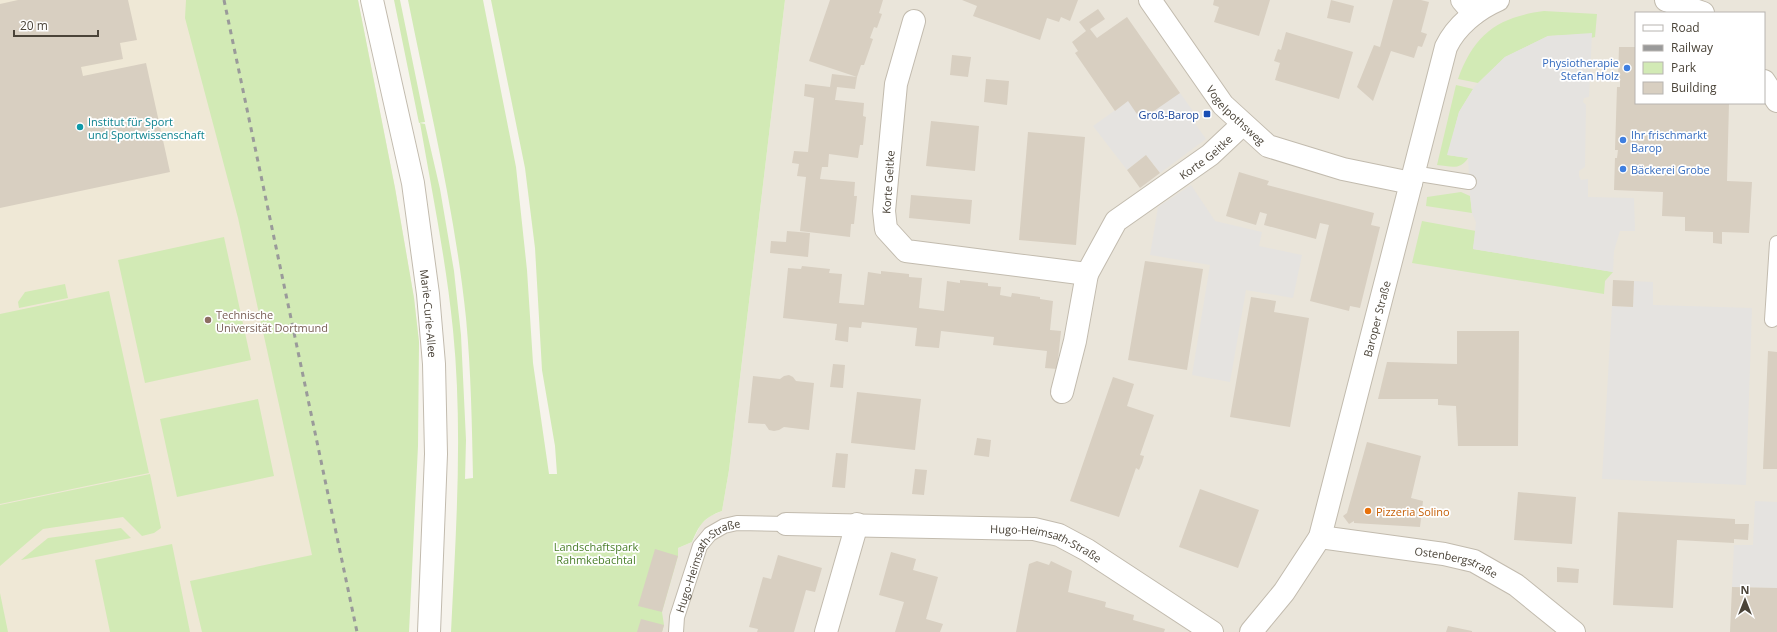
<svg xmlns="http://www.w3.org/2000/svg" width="1777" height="632" font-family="'Open Sans',sans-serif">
  <rect width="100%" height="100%" fill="#f6f3ec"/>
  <path fill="#eae5da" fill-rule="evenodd" d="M785,0H1777V632H662V612L678,556V548L692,542L701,524L710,516L722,511L729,470ZM1636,13H1764V103H1636Z"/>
  <path fill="#efe8d6" d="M0,0H358L395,188L414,298L419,342L401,632H0Z"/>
  <path fill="#d2eab5" d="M186,0H358L395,188L414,298L419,342L418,446L409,632H202L190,581L312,555L238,218L185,18Z
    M394,0H400L425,122L419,123Z
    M408,0H483L516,167L527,270L533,363L549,474H557L555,446L542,370L535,248L525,168L491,0H785L729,470L722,511C703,518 700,524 692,542L678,548V556L662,612L664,625L662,632H451C456,531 463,430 453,330C446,260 432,192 420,123L425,124L440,189L454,271L461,335L466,440L465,479L473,478C472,425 471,371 466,318C455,211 429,105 408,0Z
    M1544,11L1597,14L1595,37L1591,38L1592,34L1548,36L1505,57L1478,83L1458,79C1474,34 1498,17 1544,11Z
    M1456,85L1473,89L1459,112L1448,155L1468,158C1460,171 1450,166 1437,165Z
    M1461,192L1470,196L1472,213L1426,206L1427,197Z
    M1422,221L1476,231L1473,249L1613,272L1605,281L1604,294L1412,263Z
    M224,237L251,360L145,383L118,260Z
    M65,284L68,298L19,308L18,302L25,292Z
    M109,291L149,473L0,504V314Z
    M258,399L274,476L177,497L160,419Z
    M150,474L161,528L154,533L142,536L123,517L43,529L0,566V505Z
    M121,528L131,538L21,560L48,538Z
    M172,544L190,632H110L95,560Z
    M0,593L8,632H0Z"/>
  <path fill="#e5e3e0" d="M1592,33L1589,97L1584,98L1583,102L1586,105L1585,167L1579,171V176L1581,180L1588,179V197L1634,198L1635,231H1620L1614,251L1613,272L1473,249L1476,222L1472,213L1470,192L1468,158L1447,155L1459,112L1475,86L1505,57L1548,36Z
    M1180,93L1198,118L1194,122L1206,139L1160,173L1146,155L1127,170L1093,126L1128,101Z
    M1191,185L1215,221L1262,232L1259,246L1302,255L1293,298L1246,290L1230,382L1192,375L1210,265L1150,255L1158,207Z
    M1634,281L1653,282V305L1752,308L1746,485L1602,479L1612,306L1633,307Z
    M1755,501L1777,502V588L1732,587L1734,545H1753Z"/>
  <path fill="#d8cfc1" d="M18,0H128L137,40L120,43L123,59L81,67L83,76L146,63L170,172L0,208V4Z
    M830,0H883L879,13L882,14L877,28L874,27L870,38L873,39L864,65H861L857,77L855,89L837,87L835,100L827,99L864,103L863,116L866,117L863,145H860L858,158L829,154L828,167H822L820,179L855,182L854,196H857L854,224H851L850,237L800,231L806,177L797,176L799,164L792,163L794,151L808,152L814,98L804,96L805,84L830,87L832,74L857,77L809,61Z
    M962,0H1078L1070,21L1061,17L1059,22L1047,18L1040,40L973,16L977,6Z
    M1214,0H1270L1259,36L1214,22L1219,7L1213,5Z
    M1331,0L1354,6L1350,23L1327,18Z
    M1393,0H1421L1429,2L1421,32L1427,34L1422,47L1418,46L1414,58L1391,51L1373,101L1357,87L1374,45L1380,47Z
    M1098,9L1105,19L1090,29L1097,38L1127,17L1180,93L1141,120L1128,101L1115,111L1075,53L1078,51L1072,42L1086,31L1079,22Z
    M1286,32L1353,52L1339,99L1275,80L1280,63L1274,61L1278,49L1281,50Z
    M1619,47H1636V103H1729L1727,181L1752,182L1749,233L1722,232V244L1713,243V232L1685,231V217L1662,216L1663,192L1614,190L1615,158H1617L1618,150H1615L1617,87H1620V79H1618Z
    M952,55L971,57L968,77L950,75Z
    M986,79L1009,81L1007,105L984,102Z
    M931,121L979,126L975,171L926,166Z
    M1028,132L1085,137L1076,245L1019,240Z
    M1146,155L1160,173L1140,188L1127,170Z
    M1239,172L1269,181L1267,185L1374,213L1371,225L1380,227L1360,308L1350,306L1349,311L1310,301L1329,225L1320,223L1316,239L1264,225L1267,214L1260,212L1256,225L1226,216Z
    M911,195L972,200L970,224L909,218Z
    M787,231L810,233L808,257L770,253L771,241L786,242Z
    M1145,261L1203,269L1187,370L1128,360Z
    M802,266L830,269L829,273L842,274L839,303L864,305L868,272L881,274V271L909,274V277L922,278L919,308L944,311L947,281L960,283V280L988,283V286L1001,287L1000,295L1011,297L1012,293L1040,297V299L1053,301L1050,330L1061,331L1057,369L1045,368L1047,351L993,345L994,337L941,331L939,348L915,346L917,328L862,322L861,328L849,327L848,342L835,340L837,324L783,318L788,268L801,269Z
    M1613,280L1634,281L1633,307L1612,306Z
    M1251,297L1276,301L1274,312L1309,318L1290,427L1230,417Z
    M1457,331H1519L1518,446H1458L1456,406L1438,405V399H1378L1387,362L1457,364Z
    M1768,351L1777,352V469H1763Z
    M833,364L845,365L843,388L830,387Z
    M789,375L793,377L796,381L814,383L809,430L784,427L779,430L774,431L769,430L765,424L748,423L753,376L780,379L784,376Z
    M1113,377L1134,384L1127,406L1154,415L1140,455L1144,456L1142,463L1139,470L1136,468L1119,517L1070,501Z
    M857,392L921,399L915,450L851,443Z
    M977,438L991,440L989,457L974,455Z
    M1367,442L1421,456L1411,498L1423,501L1420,527L1354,523V521L1349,524L1343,516L1347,513Z
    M836,453L848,454L845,488L832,487Z
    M915,469L927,470L924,495L912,494Z
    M1200,489L1259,510L1238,568L1179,547Z
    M1518,492L1576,497L1572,544L1514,540Z
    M1618,512L1735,519V524H1749L1748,540L1734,539V543L1677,540L1673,608L1613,605Z
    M655,549L678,556L662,612L638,606Z
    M891,552L916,559L913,570L938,577L926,619L943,624L940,632H895L904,602L879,595Z
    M778,555L822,568L815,592L806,590L794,632H757L758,629L749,627L763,577L771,579Z
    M1037,561L1049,565L1051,561L1072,571L1068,592L1106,602L1105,607L1134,615L1133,620L1165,629L1164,632H1016L1029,564Z
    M1557,567L1579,569L1578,583L1557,582Z
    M1732,587L1777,588V632H1730Z
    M641,619L664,625L662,632H637Z
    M1448,626L1472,631V632H1446Z"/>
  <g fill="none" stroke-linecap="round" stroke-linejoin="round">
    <defs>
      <g id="service">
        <path d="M1413,173L1469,182"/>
        <path d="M1772,320L1777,243"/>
        <path id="s1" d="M676,632L677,617L700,546L710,534L724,526L737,523L786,524"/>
      </g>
      <g id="minor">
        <path id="s2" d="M1150,0L1223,105L1268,146L1343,169L1411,183"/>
        <path d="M1462,0L1474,14"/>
        <path d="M1666,0L1703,13"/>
        <path id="s3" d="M914,21L896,84L884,211L886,229L906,251L1087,274L1116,221L1210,155L1243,124"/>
        <path d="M1764,81L1777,101"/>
        <path d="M1062,392L1075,341L1087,274"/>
        <path id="s4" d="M786,524L1034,529L1059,535L1087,550L1212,632"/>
        <path id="s5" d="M1320,537L1444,554L1474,561L1516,585L1574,632"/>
        <path d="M826,632L857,524"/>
        <path id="s6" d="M1251,632L1284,592L1320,537L1446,47C1456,26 1477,9 1498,0"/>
      </g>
      <g id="tertiary">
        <path id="s7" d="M372,0L413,183L428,294L434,364L436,454L429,632"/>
      </g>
    </defs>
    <use href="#service" stroke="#c2bbae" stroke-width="16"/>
    <use href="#minor" stroke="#c2bbae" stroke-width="24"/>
    <use href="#tertiary" stroke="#c2bbae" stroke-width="24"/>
    <use href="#service" stroke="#fff" stroke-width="14"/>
    <use href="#minor" stroke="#fff" stroke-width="22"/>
    <use href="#tertiary" stroke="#fff" stroke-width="22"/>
    <path stroke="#9a9a9a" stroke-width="3" stroke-dasharray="5 5" stroke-linecap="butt" d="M224,0L357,632"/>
  </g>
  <g fill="#3f7fe0" stroke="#fff" stroke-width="1.5">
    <circle cx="1627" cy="68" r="4"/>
    <circle cx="1623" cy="140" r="4"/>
    <circle cx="1623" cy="169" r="4"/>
  </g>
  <rect fill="#1a4fb4" stroke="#fff" stroke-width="1.5" x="1203" y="110" width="8" height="8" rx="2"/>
  <circle fill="#0f9aa8" stroke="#fff" stroke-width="1.5" cx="80" cy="127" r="4"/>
  <circle fill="#8d6e63" stroke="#fff" stroke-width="1.5" cx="208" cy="320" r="4"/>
  <circle fill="#e8710a" stroke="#fff" stroke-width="1.5" cx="1368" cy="511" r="4"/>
  <g text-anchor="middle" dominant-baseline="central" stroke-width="3.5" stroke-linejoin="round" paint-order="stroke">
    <g font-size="11" fill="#366cbe" stroke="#fff" text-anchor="start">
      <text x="1619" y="62" text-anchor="end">Physiotherapie<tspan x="1619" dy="13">Stefan Holz</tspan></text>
      <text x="1631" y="134">Ihr frischmarkt<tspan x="1631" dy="13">Barop</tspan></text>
      <text x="1631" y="169">Bäckerei Grobe</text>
    </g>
    <g font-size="11" fill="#164399" stroke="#fff" text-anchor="end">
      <text x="1199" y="114">Groß-Barop</text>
    </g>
    <g font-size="11" fill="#4b4439" stroke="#fff">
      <text stroke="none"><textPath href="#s2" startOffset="144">Vogelpothsweg</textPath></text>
      <text stroke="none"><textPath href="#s3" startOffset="594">Korte Geitke</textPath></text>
      <text transform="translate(888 182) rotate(-86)">Korte Geitke</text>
      <text stroke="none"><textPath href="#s7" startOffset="319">Marie-Curie-Allee</textPath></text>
      <text stroke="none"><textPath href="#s6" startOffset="343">Baroper Straße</textPath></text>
      <text stroke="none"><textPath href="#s4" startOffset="263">Hugo-Heimsath-Straße</textPath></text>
      <text stroke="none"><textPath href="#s5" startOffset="139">Ostenbergstraße</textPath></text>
      <text stroke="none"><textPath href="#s1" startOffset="79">Hugo-Heimsath-Straße</textPath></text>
    </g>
    <g font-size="11" fill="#0d838f" stroke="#fff" text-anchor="start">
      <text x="88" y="121">Institut für Sport<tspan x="88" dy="13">und Sportwissenschaft</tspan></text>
    </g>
    <g font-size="11" fill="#785e54" stroke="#fff" text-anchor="start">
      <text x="216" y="314">Technische<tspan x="216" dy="13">Universität Dortmund</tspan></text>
    </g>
    <g font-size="11" fill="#c56008" stroke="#fff" text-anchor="start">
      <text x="1376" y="511">Pizzeria Solino</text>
    </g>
    <g font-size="11" fill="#4a7f2a" stroke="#fff">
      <text x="596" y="546">Landschaftspark<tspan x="596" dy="13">Rahmkebachtal</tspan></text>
    </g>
  </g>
  <rect x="1635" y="12" width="130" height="92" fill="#ffffff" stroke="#b7b4b0"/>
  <rect x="1643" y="25" width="20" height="6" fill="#ffffff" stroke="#b7b4b0"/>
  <text x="1671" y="32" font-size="12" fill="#4b4439">Road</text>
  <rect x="1643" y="45" width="20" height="6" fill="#9a9a9a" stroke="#b7b4b0"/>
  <text x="1671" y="52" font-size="12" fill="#4b4439">Railway</text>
  <rect x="1643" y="62" width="20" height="12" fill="#d2eab5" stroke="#b7b4b0"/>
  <text x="1671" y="72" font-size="12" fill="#4b4439">Park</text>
  <rect x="1643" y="82" width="20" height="12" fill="#d8cfc1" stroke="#b7b4b0"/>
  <text x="1671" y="92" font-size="12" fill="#4b4439">Building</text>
  <g transform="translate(1745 600)" stroke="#ffffff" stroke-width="3" paint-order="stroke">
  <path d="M0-3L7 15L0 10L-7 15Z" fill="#4b4439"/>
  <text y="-6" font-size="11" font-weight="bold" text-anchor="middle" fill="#4b4439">N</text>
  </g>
  <path d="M14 30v6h84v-6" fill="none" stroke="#4b4439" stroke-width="2"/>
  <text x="20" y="30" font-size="12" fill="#4b4439" stroke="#ffffff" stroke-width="3" paint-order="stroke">20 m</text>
</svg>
